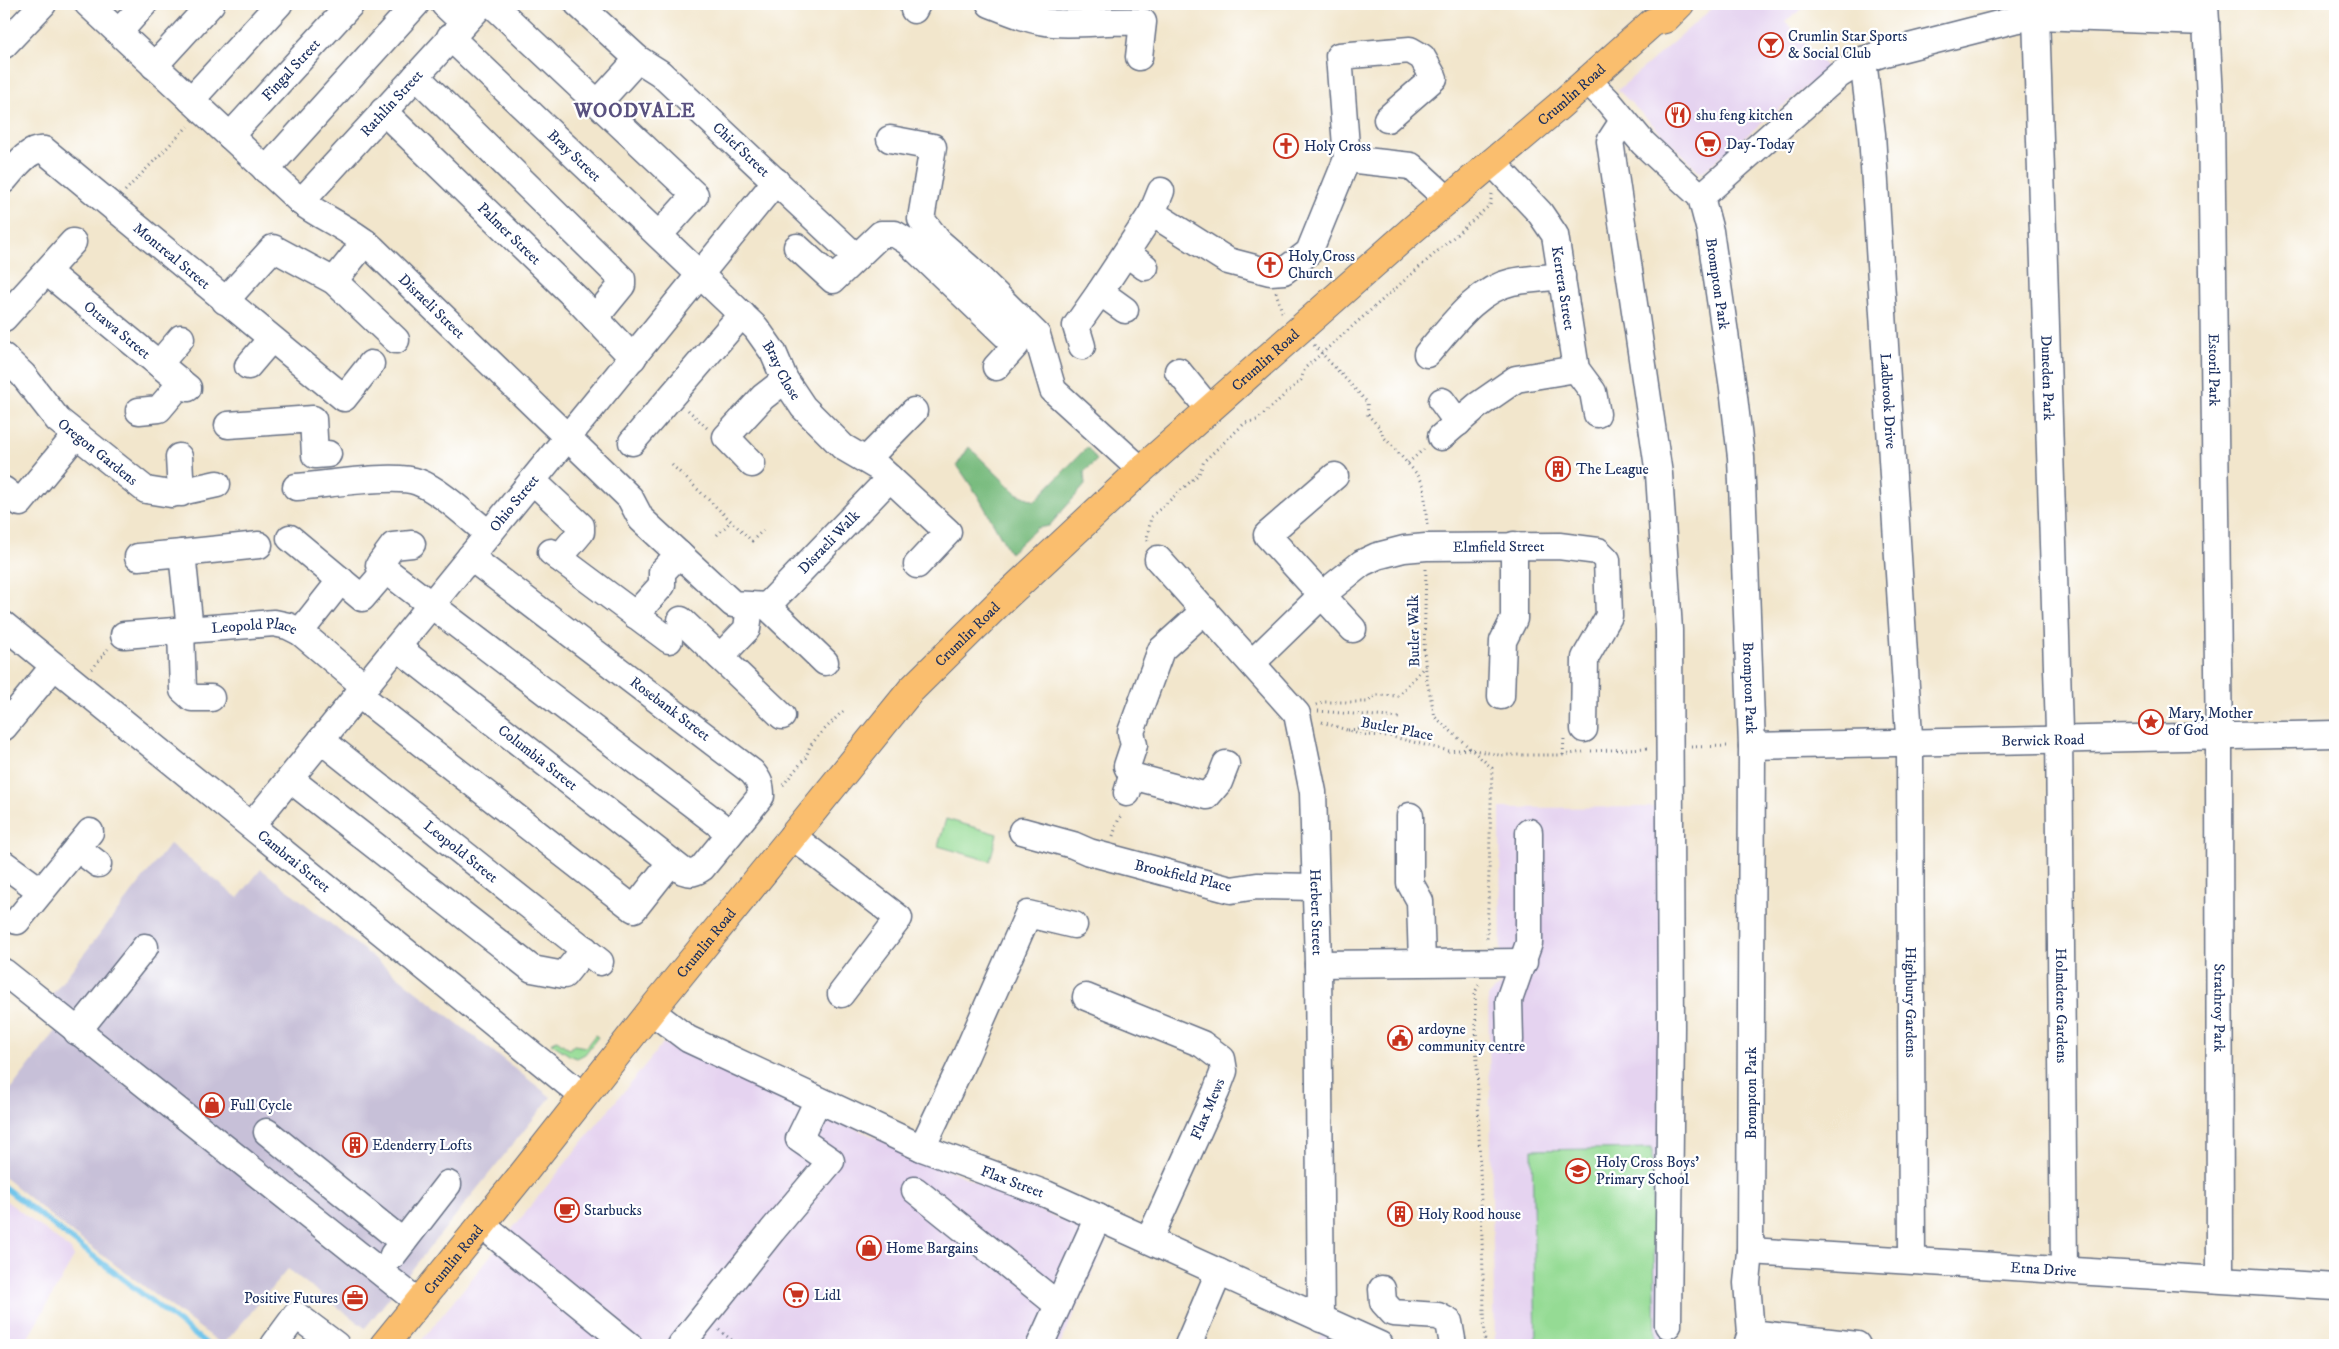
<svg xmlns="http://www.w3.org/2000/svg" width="2339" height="1349" font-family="'IM FELL DW Pica',serif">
  <rect width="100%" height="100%" fill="#fff"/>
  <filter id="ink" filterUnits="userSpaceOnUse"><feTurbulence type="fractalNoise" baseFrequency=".02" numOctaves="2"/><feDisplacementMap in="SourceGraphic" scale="10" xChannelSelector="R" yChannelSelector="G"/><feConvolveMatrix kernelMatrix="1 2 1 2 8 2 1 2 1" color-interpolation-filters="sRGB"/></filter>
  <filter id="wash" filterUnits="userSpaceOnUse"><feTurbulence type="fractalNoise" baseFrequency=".0096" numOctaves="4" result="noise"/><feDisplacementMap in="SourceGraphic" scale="20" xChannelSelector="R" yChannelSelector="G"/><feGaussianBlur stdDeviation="1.12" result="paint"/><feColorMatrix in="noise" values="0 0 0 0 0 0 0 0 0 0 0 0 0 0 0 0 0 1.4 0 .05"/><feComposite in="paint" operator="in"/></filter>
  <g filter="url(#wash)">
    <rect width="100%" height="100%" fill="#f2e6cc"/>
    <path fill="#e5d3f0" d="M1717,4H1810L1785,21L1828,69L1701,173L1618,90Z
      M1663,807L1665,1345H1495L1488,996L1501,985L1500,808Z
      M663,1043L1107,1240L1060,1345H418Z
      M4,1199L71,1250L74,1257L24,1345H4Z
      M1322,1333L1350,1345H1316Z"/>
    <path fill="#c7c0d8" d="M170,844L238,898L261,869L551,1097L365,1328L288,1269L223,1345L67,1229L4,1177V1098L60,1026L51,996Z"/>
    <path fill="#95db94" stroke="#588579" d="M946,819L997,834L990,861L938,846Z
      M595,1035L598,1037L585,1054L577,1058L569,1055L551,1043L557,1040L569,1049L574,1045L586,1047Z
      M1652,1148L1656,1345H1536L1532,1150Z"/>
    <path fill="#78bb7e" stroke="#4a756e" d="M969,447L1016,493L1035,501L1087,447L1097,460L1084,472L1085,485L1049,526L1037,528L1010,553L978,496L957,465Z"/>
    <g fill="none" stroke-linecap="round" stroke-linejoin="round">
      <path stroke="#6cc3ea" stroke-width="5.5" d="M4,1187L208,1345"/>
    </g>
  </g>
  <g filter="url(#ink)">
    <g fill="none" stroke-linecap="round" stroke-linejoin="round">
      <defs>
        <g id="minor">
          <path id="s1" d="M88,4L301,202C324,219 351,229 372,248L630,498L641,519L733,604L767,606"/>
          <path d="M444,4L464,23"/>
          <path d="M492,4L695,195L659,235"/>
          <path id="s2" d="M578,4L638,59L660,73L856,257"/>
          <path d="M990,4C1010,12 1031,21 1053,23C1083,25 1113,20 1143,22L1139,57"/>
          <path id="s3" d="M2205,4L2211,116L2219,747L2220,1279"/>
          <path d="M914,10L917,4"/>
          <path id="s4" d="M2036,16L2059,730L2064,1271"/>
          <path d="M119,32L144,4"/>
          <path id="s5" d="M450,37L756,328L773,352L785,380L803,407L843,447L879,468L948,532L917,565"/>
          <path d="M4,45L43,4"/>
          <path id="s6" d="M1863,60L1872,134L1910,752L1912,1260"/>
          <path d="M154,66L211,4"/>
          <path d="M416,76L622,279V285L595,318"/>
          <path id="s7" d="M1587,80L1608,101L1643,143L1701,197L1710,231L1733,388L1741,457L1752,746L1750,1251L1747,1283L1751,1333L1747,1345"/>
          <path d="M191,100L279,4"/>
          <path d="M598,103L638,59"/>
          <path id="s8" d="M383,111L576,298L633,358"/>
          <path d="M1623,121L1610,141L1659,474L1669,630L1671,1027L1668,1325"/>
          <path id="s9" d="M230,136L351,4"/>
          <path d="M890,139L933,147L921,219L938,241L969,268L1037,335L1053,390L1141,470"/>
          <path d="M1347,159L1339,56L1410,50L1422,57L1434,78L1387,119"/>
          <path id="s10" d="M1493,163L1540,213L1555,235L1576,369L1593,392L1597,414"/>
          <path d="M266,170L416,4"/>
          <path id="s11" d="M4,180C14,169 27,148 44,150L344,398L371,364"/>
          <path d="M1701,197L1839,75L1863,60L1881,54L2014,20L2036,16L2206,22"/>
          <path id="s12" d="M301,202L482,4"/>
          <path d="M1152,213L1228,261L1270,272L1284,271L1309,252L1347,159L1411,166L1448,200"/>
          <path d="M797,247L833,280L881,234H895L908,242L1016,345L996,367"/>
          <path d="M1126,253L1145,267"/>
          <path id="s13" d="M47,272L188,388"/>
          <path d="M334,281L365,242"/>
          <path d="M225,301L273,248L334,281L396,340"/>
          <path d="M1125,310L1100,292L1152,213L1161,191"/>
          <path d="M4,318L73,242"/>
          <path d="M1082,346L1076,326L1100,292"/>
          <path d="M1427,354C1450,328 1476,290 1512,282C1528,279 1545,278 1562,276"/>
          <path id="s14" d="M4,357L23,375L58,420L146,490L171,494L217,484"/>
          <path d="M159,364L181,338"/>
          <path d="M248,366L271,339"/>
          <path d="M1178,371L1209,409"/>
          <path d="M1442,401L1458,423"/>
          <path d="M139,411L159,409L181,383"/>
          <path d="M228,425L313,419L315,455L328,454"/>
          <path d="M1441,437L1477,406L1516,379L1576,369"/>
          <path d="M632,442L742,314"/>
          <path d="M179,457L181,493"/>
          <path d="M867,459L914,411"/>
          <path d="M752,464L726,437L763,397L785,380"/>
          <path d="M1335,476L1267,535L1353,629"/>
          <path d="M533,481L581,526V532L559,558"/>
          <path d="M296,487C323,485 396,473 418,482C440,490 470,519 489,534"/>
          <path d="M4,490L20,503L76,435"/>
          <path d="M290,538L362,598L386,570"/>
          <path d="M412,544L393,546L379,565L730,833"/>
          <path d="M551,552L669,640"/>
          <path d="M138,557L182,553"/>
          <path id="s15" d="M1158,559L1297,714L1313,792L1318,964L1321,1319"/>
          <path id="s16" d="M767,606L890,478"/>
          <path d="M767,606L825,662"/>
          <path d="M635,615L662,585V572L679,554"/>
          <path d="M681,620L782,716"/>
          <path id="s17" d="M4,625L583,1096"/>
          <path d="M190,630L182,553L259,545"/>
          <path d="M181,631L183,690L192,698H211"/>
          <path d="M300,632L341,580"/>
          <path id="s18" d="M124,635L274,623L288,626L300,632L364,686"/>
          <path id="s19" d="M397,647L683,871C691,874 695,873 702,868L761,796C761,785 759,780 752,772L470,557"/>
          <path d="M720,657L747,629L750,606"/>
          <path id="s20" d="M1252,663L1322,595L1362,563L1377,556L1404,549L1426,547L1559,546L1598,551L1607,560L1609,616L1585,658L1584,729"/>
          <path d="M358,694L634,909L671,862"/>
          <path d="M1501,696L1503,641L1514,619V545"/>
          <path d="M4,727L54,666"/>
          <path id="s21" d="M321,740L600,962"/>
          <path id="s22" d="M1752,746L2335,734"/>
          <path d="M1132,776L1207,796L1219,782L1226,764"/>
          <path d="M290,779L532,969L564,975L585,949"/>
          <path d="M1127,793L1132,776L1127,766L1134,745L1131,732L1161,650L1205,610"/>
          <path d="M1410,816V883L1420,901L1422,962"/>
          <path id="s23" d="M252,825L776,181"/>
          <path d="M1022,831L1073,845L1089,852L1231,890L1257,886L1315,887"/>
          <path d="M792,836L899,918L841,994"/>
          <path d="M77,848L98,864"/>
          <path d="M4,864L41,891"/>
          <path d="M17,921L90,832"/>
          <path d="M1318,964L1524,962"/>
          <path d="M4,972L418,1302"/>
          <path d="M1086,997L1202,1044L1222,1059L1224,1071L1216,1092L1149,1240"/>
          <path id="s24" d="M651,1011L688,1039L922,1148L1046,1194L1380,1345"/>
          <path d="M77,1032L145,947"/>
          <path d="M1510,1040L1509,1000L1529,943V832"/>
          <path d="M267,1132L403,1242"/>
          <path d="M922,1148L966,1055L1028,914L1074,925"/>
          <path d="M915,1190L1058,1305"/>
          <path d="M482,1225L629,1345"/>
          <path id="s25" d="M1750,1251L2335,1287"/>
          <path d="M393,1255L448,1184"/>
          <path d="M1382,1289L1383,1302L1393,1313L1438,1316L1449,1322L1453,1345"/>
          <path d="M1751,1333L1857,1345"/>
          <path d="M274,1345L296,1315L336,1345"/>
          <path d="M681,1345L772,1231L831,1161L799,1139L818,1100"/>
          <path d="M1040,1345L1098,1217"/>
          <path d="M1188,1345L1219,1272"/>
        </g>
        <g id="major">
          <path id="s26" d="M384,1345L522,1175L651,1011L911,690L1003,599L1141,470L1412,230L1559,106L1653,22L1665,19L1680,4"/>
        </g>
      </defs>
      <use href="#minor" stroke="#666f84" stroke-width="29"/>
      <use href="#major" stroke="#666f84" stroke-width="30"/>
      <path stroke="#666f84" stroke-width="3" stroke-dasharray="1 4" stroke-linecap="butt" d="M125,191L188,126
        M1276,292L1283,315
        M1314,345L1367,402L1368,415L1380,428L1383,436L1418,475L1424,486L1427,525
        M688,410L707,428
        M1408,463L1424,449
        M672,465L752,541L763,530
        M717,535L731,521
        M1148,541L1147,538L1151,517L1199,474L1204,461L1245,423L1257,420L1301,380L1305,368L1490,205L1492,194
        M1426,569L1424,651L1427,681L1435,717L1492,768L1487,941
        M92,669L108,649
        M1316,705L1322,702H1368L1376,695L1398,696L1425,666
        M1318,711L1400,718
        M1322,722L1362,735L1389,736L1449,751L1469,749L1499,755H1563L1583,752
        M1348,730L1360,729L1383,734
        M1691,747L1730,746
        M1591,751L1647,748
        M1563,755L1564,738
        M783,785L806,757L810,746L820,734L844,710
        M1113,836L1119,818L1122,815
        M1479,985L1475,992L1485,1345
        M719,1330L738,1345"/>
      <use href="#minor" stroke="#fff" stroke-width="26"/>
      <use href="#major" stroke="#fabe6e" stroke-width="28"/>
    </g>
  </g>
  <defs>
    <symbol id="bar-ring" viewBox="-11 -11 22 22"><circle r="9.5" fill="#fff" stroke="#c8321e" stroke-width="1.5"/><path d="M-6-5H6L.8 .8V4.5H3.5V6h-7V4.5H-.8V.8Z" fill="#c8321e"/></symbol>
    <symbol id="restaurant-ring" viewBox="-11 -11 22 22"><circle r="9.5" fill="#fff" stroke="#c8321e" stroke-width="1.5"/><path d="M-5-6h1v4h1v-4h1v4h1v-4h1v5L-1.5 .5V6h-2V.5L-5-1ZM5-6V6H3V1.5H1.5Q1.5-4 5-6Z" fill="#c8321e"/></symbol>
    <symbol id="supermarket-ring" viewBox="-11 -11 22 22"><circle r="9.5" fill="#fff" stroke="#c8321e" stroke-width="1.5"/><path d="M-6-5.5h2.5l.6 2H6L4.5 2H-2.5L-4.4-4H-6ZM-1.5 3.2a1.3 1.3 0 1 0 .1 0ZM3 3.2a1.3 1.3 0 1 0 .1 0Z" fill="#c8321e"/></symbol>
    <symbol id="church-ring" viewBox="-11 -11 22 22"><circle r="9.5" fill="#fff" stroke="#c8321e" stroke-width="1.5"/><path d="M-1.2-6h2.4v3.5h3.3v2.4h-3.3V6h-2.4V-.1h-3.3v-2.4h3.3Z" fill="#c8321e"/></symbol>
    <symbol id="building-ring" viewBox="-11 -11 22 22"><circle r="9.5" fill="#fff" stroke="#c8321e" stroke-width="1.5"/><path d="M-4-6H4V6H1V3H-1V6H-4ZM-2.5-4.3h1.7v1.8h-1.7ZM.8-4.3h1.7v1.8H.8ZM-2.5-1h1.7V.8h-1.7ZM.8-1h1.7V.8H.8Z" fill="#c8321e"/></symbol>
    <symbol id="sight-ring" viewBox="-11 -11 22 22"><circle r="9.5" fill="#fff" stroke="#c8321e" stroke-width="1.5"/><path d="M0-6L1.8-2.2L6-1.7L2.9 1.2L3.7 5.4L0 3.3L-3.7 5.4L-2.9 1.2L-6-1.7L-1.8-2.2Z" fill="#c8321e"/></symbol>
    <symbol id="civic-ring" viewBox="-11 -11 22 22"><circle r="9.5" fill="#fff" stroke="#c8321e" stroke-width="1.5"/><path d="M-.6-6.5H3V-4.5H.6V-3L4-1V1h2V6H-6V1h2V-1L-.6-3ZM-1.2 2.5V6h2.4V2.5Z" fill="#c8321e"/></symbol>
    <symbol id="shop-ring" viewBox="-11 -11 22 22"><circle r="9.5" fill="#fff" stroke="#c8321e" stroke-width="1.5"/><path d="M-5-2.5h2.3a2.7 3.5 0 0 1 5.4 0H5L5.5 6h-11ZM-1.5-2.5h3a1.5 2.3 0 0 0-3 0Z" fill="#c8321e"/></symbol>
    <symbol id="school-ring" viewBox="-11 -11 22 22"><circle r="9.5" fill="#fff" stroke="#c8321e" stroke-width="1.5"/><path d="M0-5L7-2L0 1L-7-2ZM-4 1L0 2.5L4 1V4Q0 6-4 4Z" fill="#c8321e"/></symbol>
    <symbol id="cafe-ring" viewBox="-11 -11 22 22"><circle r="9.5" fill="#fff" stroke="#c8321e" stroke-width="1.5"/><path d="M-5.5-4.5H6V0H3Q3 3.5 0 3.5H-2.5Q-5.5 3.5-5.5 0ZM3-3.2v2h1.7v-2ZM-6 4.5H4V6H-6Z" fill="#c8321e"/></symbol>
    <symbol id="office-ring" viewBox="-11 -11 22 22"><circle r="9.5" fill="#fff" stroke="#c8321e" stroke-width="1.5"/><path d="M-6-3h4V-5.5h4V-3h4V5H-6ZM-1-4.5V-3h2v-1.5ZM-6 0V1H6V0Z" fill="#c8321e"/></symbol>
  </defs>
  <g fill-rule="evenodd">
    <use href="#bar-ring" x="1757" y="31" width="28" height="28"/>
    <use href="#restaurant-ring" x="1664" y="101" width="28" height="28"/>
    <use href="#supermarket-ring" x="1694" y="130" width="28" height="28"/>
    <use href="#church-ring" x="1272" y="132" width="28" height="28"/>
    <use href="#church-ring" x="1256" y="251" width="28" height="28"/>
    <use href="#building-ring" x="1544" y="455" width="28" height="28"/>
    <use href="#sight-ring" x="2137" y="708" width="28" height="28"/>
    <use href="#civic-ring" x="1386" y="1024" width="28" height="28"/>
    <use href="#shop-ring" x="198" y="1091" width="28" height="28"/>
    <use href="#building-ring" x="341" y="1131" width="28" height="28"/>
    <use href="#school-ring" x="1564" y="1157" width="28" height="28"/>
    <use href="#cafe-ring" x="553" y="1196" width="28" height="28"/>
    <use href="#building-ring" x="1386" y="1200" width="28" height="28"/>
    <use href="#shop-ring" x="855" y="1234" width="28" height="28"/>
    <use href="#supermarket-ring" x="782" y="1281" width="28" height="28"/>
    <use href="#office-ring" x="341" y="1284" width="28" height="28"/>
  </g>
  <g text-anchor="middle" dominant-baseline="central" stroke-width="4.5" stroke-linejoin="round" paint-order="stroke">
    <g font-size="15" fill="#1b2f5e" stroke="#fff" text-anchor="start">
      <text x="1788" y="36">Crumlin Star Sports<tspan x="1788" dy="17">&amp; Social Club</tspan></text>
      <text x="1696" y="115">shu feng kitchen</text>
      <text x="1726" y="144">Day-Today</text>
      <text x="1304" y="146">Holy Cross</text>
      <text x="1288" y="256">Holy Cross<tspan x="1288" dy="17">Church</tspan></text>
      <text x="1576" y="469">The League</text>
      <text x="2168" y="713">Mary, Mother<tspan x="2168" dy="17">of God</tspan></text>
      <text x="1418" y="1029">ardoyne<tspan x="1418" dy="17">community centre</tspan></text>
      <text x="230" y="1105">Full Cycle</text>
      <text x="372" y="1145">Edenderry Lofts</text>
      <text x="1596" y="1162">Holy Cross Boys'<tspan x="1596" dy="17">Primary School</tspan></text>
      <text x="584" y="1210">Starbucks</text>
      <text x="1418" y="1214">Holy Rood house</text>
      <text x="886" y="1248">Home Bargains</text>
      <text x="814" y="1295">Lidl</text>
      <text x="338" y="1298" text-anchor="end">Positive Futures</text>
    </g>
    <g font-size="15" fill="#1b2f5e" stroke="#fff">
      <text stroke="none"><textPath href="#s9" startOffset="90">Fingal Street</textPath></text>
      <text stroke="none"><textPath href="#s26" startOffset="1730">Crumlin Road</textPath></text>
      <text stroke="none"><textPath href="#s12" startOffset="134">Rathlin Street</textPath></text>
      <text stroke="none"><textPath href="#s2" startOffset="219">Chief Street</textPath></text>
      <text stroke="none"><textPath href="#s5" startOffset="172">Bray Street</textPath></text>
      <text stroke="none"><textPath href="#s8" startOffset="176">Palmer Street</textPath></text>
      <text stroke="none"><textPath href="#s11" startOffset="218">Montreal Street</textPath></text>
      <text stroke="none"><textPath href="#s7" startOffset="252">Brompton Park</textPath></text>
      <text stroke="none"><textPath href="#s10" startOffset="149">Kerrera Street</textPath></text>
      <text stroke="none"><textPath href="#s1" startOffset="459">Disraeli Street</textPath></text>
      <text stroke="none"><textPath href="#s13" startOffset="91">Ottawa Street</textPath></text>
      <text stroke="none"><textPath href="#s26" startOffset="1325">Crumlin Road</textPath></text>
      <text stroke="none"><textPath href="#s5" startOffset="472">Bray Close</textPath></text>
      <text stroke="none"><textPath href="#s3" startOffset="366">Estoril Park</textPath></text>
      <text stroke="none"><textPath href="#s4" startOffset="362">Duneden Park</textPath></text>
      <text stroke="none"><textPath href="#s6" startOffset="342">Ladbrook Drive</textPath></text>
      <text stroke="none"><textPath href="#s14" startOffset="134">Oregon Gardens</textPath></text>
      <text stroke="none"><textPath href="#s23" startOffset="415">Ohio Street</textPath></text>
      <text stroke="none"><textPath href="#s16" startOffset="89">Disraeli Walk</textPath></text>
      <text stroke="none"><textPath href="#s20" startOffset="288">Elmfield Street</textPath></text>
      <text transform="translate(1414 631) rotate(-91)">Butler Walk</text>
      <text stroke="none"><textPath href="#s18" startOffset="131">Leopold Place</textPath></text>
      <text stroke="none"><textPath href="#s26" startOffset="920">Crumlin Road</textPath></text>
      <text stroke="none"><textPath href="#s7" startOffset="658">Brompton Park</textPath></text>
      <text transform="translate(670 709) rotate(37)">Rosebank Street</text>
      <text transform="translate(1397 729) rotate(11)">Butler Place</text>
      <text stroke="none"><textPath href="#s22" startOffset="291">Berwick Road</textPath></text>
      <text stroke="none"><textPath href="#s19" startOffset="179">Columbia Street</textPath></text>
      <text stroke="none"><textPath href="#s21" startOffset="179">Leopold Street</textPath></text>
      <text stroke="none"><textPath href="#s17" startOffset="374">Cambrai Street</textPath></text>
      <text transform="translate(1183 876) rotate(13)">Brookfield Place</text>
      <text stroke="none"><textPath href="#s15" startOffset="408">Herbert Street</textPath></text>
      <text stroke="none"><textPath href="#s26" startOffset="515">Crumlin Road</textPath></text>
      <text stroke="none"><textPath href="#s6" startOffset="944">Highbury Gardens</textPath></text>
      <text stroke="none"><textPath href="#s4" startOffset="990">Holmdene Gardens</textPath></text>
      <text stroke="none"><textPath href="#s3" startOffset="1004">Strathroy Park</textPath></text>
      <text transform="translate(1751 1093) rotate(-90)">Brompton Park</text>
      <text transform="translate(1208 1109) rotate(-67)">Flax Mews</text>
      <text stroke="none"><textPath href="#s24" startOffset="401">Flax Street</textPath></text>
      <text stroke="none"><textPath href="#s26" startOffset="110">Crumlin Road</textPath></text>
      <text stroke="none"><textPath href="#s25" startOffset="294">Etna Drive</textPath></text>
    </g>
    <g font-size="20" font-weight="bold" letter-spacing="1" fill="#595180" stroke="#fff">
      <text x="635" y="111">WOODVALE</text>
    </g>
  </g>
  <rect width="2339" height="1349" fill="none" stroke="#fff" stroke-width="20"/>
</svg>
